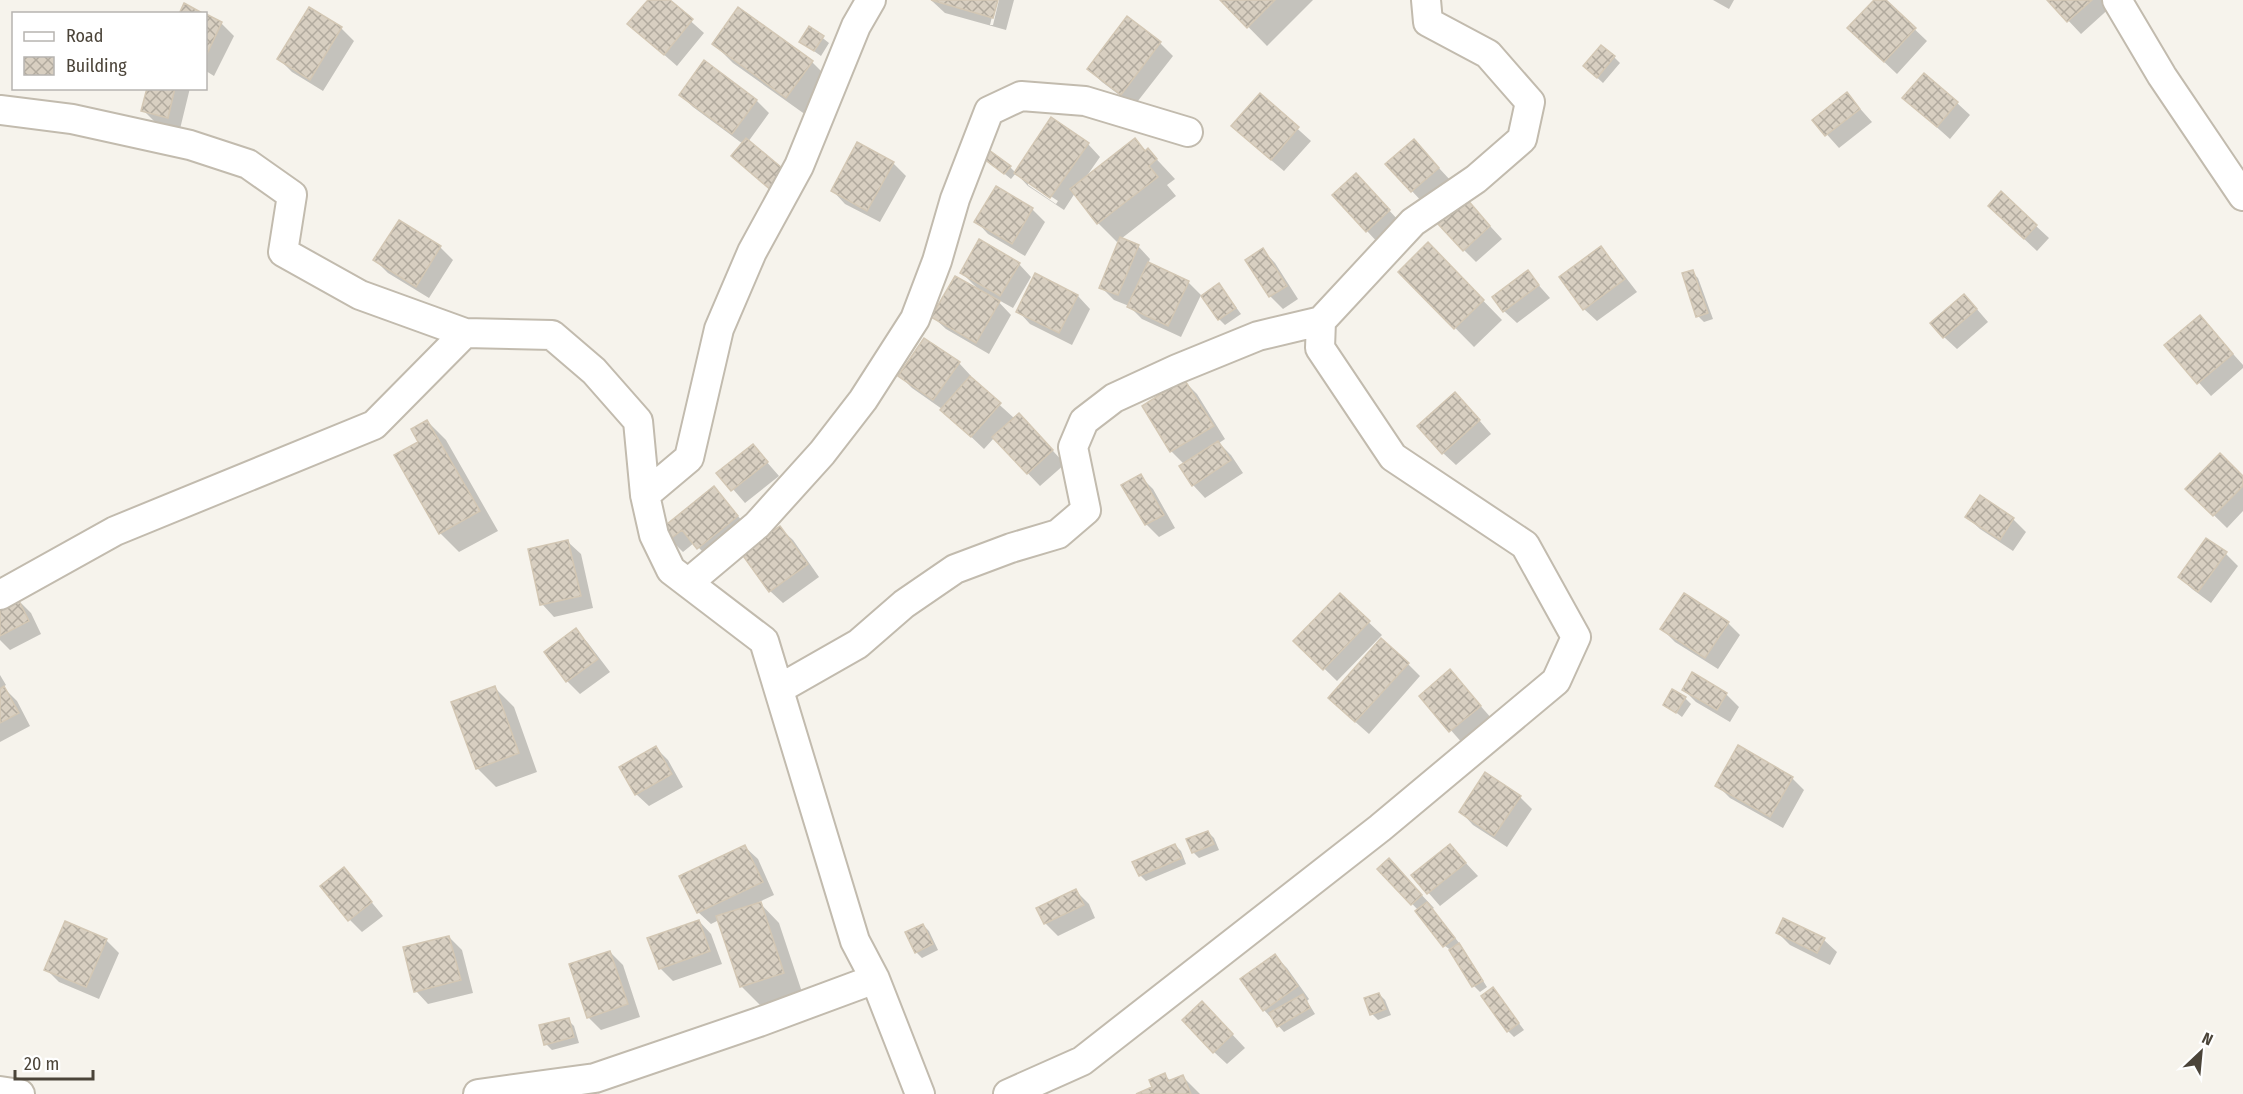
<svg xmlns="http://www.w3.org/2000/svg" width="2243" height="1094" font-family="'Fira Sans Condensed',sans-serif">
  <defs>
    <pattern id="building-cross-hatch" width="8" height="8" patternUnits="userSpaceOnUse" patternTransform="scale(1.5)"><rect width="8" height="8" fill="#d8cfc1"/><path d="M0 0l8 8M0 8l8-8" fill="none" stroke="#b1aa9e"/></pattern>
  </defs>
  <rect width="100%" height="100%" fill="#f6f3ec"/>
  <path fill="#0003" fill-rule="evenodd" d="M650,0H667L704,33L677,66L629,24Z
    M996,0L990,25H993L999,0H1014L1006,30L945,13L932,1Z
    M1222,0H1313L1267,46Z
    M1713,0H1734L1729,9Z
    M1876,0H1884L1927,41L1897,74L1862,41Z
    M2049,0H2108L2113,5L2081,34Z
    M309,9L341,28L354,41L323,91L292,72L279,59Z
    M206,16L221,23L234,36L214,76L206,71Z
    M1128,18L1160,43L1173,56L1134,106L1102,82L1089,69Z
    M810,28L829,43L821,56L801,42Z
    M714,44L812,62L831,81L806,115L733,63Z
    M1614,57L1620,63L1603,83L1591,72Z
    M705,62L757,101L769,113L748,142L785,203L733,156L743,144L693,107L681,95Z
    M148,88H190L180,129L156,123L143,110Z
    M1847,94L1872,122L1839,148L1814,120Z
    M1260,95L1311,141L1284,171L1246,139Z
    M1904,98L1957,103L1970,115L1950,139Z
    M1135,140L1146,151L1148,150L1175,179L1167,185L1176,196L1117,242L1098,223L1075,193L1064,210L1028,186L1016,173L1011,179L985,158L1010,167L1016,173L1088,144L1100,157L1086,177ZM1028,181L1058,201L1056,204L1028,185Z
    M1426,154L1451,181L1424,204L1387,164Z
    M893,163L906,176L880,222L845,204L833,191Z
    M996,188L1032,209L1045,222L1025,256L988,234L976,221Z
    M1368,188L1401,223L1379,244L1334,195Z
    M1478,213L1502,239L1476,262L1464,250Z
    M2002,218L2036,226L2049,238L2037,251Z
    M399,222L440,247L453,260L429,298L388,273L375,260Z
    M1428,244L1502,320L1474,347L1400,272Z
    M1138,246L1150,259L1148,264L1188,282L1201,295L1181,337L1142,319L1129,306L1114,300L1101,287Z
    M1601,248L1613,261L1637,292L1597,321L1584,309Z
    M1263,250L1275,263L1298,299L1283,309L1270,296Z
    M1019,264L1031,277L1013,308L995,298L1011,315L989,354L946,329L933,317L978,289L962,273Z
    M1527,272L1550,298L1517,323L1504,311Z
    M1692,272L1698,278L1713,319L1704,322L1698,316Z
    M1036,275L1078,296L1090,309L1072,345L1030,324L1018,311Z
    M1224,291L1241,314L1225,325L1219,319Z
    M1976,308L1988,322L1957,349L1944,337Z
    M2200,317L2243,365V368L2211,396L2166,346Z
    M959,363L971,376L970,378L1014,418L1031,427L1065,464L1040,486L994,438L984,449L942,409L912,388L900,376Z
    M1184,381L1197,394L1225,439L1219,443L1231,455L1243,473L1205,498L1193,485L1185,465L1172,452L1144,407Z
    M1467,406L1491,434L1456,465L1443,453Z
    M427,421L446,440L498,531L459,552L440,533Z
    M753,446L779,476L745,503L719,473Z
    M1140,476L1153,489L1175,528L1159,537L1146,524L1123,485Z
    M2243,479V511L2227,528L2187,489Z
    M714,488L749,529L711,560L694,543L683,552L670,539Z
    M1980,497L2013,519L2026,532L2013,551L1980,529L1967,517Z
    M780,528L793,540L819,577L783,603L770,591Z
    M568,542L581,554L593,608L554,617L542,604Z
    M2226,554L2238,566L2211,603L2192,589L2180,577Z
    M1340,595L1382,635L1337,681L1296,641Z
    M18,600L31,613L41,634L10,650L0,640V609Z
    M1728,623L1740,635L1718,669L1675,642L1662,629Z
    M576,630L588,643L610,672L580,694L567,681L546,652Z
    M1408,664L1420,676L1369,734L1342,710Z
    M1450,671L1492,719L1463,744L1421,696Z
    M0,675L6,685L3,687L17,701L30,726L0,742Z
    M495,688L514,707L537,772L496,787L477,768Z
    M1683,689L1726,694L1739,707L1730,722L1696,702Z
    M1685,698L1691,704L1682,717L1665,704Z
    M656,748L668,760L683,787L649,806L636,794Z
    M1792,778L1804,790L1783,828L1730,798L1717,785Z
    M1520,797L1532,809L1507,847L1473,825L1461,812Z
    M1208,832L1214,838L1219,850L1199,858L1193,852Z
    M1175,845L1181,851L1186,864L1146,881L1140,875Z
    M1450,846L1478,876L1440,906L1413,875Z
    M745,847L758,859L774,895L759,902L779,923L802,992L760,1005L741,986L719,920L711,924L698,912Z
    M344,869L383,916L362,932L350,920Z
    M1379,869L1401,873L1434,908L1432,909L1460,944L1487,987L1480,992L1474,986L1452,951L1445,946L1418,910Z
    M1076,891L1089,904L1095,918L1058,936L1045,923Z
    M1784,920L1824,940L1837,952L1830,965L1790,945L1778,933Z
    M699,921L711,934L722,964L673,981L660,968Z
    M923,925L929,931L938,950L922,958L916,952Z
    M449,937L462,950L473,993L428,1004L416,991Z
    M106,940L119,953L99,999L59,982L46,969Z
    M610,952L623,965L640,1017L601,1030L588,1017Z
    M1275,956L1287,968L1309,999L1307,1001L1315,1014L1284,1032L1264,1010Z
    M1493,989L1524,1030L1514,1037L1508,1031Z
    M1379,994L1385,1000L1391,1015L1378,1020L1372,1014Z
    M1215,1016L1245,1048L1227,1064L1214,1052Z
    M568,1020L574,1026L579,1043L552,1050L546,1044Z
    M1164,1075L1171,1081L1182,1076L1200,1094H1140L1154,1088Z"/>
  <path fill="url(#building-cross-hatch)" stroke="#d3c7b4" stroke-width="1.5" d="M648,0H670L693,19L664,55L627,24Z
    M931,0H998L993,18Z
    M1220,0H1275L1247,28Z
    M1874,0H1886L1916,28L1884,62L1847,28Z
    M2047,0H2092L2067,22Z
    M184,3L204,14H179Z
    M309,7L342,27L310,80L277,59Z
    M738,7L813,61L786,98L712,44Z
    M206,14L222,22L206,56Z
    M1127,16L1161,42L1121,95L1087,69Z
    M809,26L824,36L814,51L799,42Z
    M1601,45L1615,56L1597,78L1583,66Z
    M704,60L757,100L732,134L679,95Z
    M1924,73L1958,102L1937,127L1902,98Z
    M147,88H175L168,118L141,111Z
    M1847,92L1860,109L1825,136L1812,120Z
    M1260,93L1299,127L1271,160L1231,126Z
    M1051,117L1089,143L1050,198L1014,173Z
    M746,138L788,173L772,191L731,156Z
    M1135,138L1145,151L1148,148L1157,159L1149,166L1158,177L1097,224L1070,189Z
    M1414,139L1439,168L1411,192L1385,164Z
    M857,142L894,162L867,211L831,191Z
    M989,150L1011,166L1004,174L983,158Z
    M1356,173L1390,210L1366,232L1332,195Z
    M996,186L1033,208L1012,244L974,222Z
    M2001,191L2037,225L2024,239L1988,206Z
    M1466,198L1490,226L1463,251L1438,224Z
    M399,220L441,246L416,287L373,260Z
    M1120,237L1139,245L1118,295L1099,288Z
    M979,239L1020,263L1000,296L960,273Z
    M1428,242L1484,300L1454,329L1398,272Z
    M1601,246L1625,279L1583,310L1559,277Z
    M1263,248L1287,286L1269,297L1245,260Z
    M1148,262L1189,281L1168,326L1127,307Z
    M1528,270L1539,285L1503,312L1492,297Z
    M1693,270L1708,313L1696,317L1682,273Z
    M1035,273L1078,295L1059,333L1016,312Z
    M955,276L1000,301L976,343L931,317Z
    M1219,283L1236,308L1218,320L1201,296Z
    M1964,294L1977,309L1943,338L1930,323Z
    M2200,315L2233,354L2197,384L2164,345Z
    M924,338L960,362L933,400L898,376Z
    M970,376L1001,403L971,437L940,410Z
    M1184,379L1214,426L1170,452L1142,406Z
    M1455,392L1480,420L1442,454L1417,426Z
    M1019,413L1053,450L1027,474L992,437Z
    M427,420L480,511L439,534L394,455L418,442L411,429Z
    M1218,441L1231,460L1192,486L1179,466Z
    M753,444L768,462L731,491L716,473Z
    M2220,453L2243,476V486L2213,516L2185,489Z
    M1141,474L1164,515L1145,525L1121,485Z
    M714,486L738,516L697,549L682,530L669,540L661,529Z
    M1980,495L2014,518L2000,540L1965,517Z
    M780,526L808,564L769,592L741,553Z
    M2206,538L2227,552L2198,592L2178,577Z
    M568,540L581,596L540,605L528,549Z
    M1340,593L1370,621L1323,670L1293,641Z
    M1684,593L1729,622L1705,658L1660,629Z
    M18,599L29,621L0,636V608Z
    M576,628L598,659L566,682L544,652Z
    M1381,638L1409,663L1355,722L1328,698Z
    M1450,669L1481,706L1449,732L1419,696Z
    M1692,672L1727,693L1717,710L1682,690Z
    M4,686L19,713L0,723V689Z
    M495,686L519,753L476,769L451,702Z
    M1672,689L1686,697L1676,713L1663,705Z
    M1738,745L1793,777L1770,817L1715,786Z
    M656,746L672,774L635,795L619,767Z
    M1485,772L1521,796L1494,836L1459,812Z
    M1208,831L1214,844L1192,853L1186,839Z
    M1175,844L1182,858L1139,876L1132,862Z
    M1450,844L1466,863L1427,894L1411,875Z
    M745,845L763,882L697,913L679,876Z
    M1389,858L1422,895L1411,905L1377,869Z
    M344,867L372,902L348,921L320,886Z
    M1076,889L1084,905L1044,924L1036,908Z
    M761,902L784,973L740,987L716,916Z
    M1427,902L1455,938L1443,947L1415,911Z
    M1783,918L1825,938L1817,953L1776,933Z
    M699,920L710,951L659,969L647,938Z
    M65,921L107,939L86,987L44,970Z
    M923,924L933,944L915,953L905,932Z
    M449,936L461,980L414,992L403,947Z
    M1459,943L1483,981L1472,987L1449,950Z
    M610,951L628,1004L587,1018L569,964Z
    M1275,954L1298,986L1263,1011L1240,979Z
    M1493,987L1519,1023L1507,1032L1481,996Z
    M1379,993L1386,1009L1370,1015L1364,998Z
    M1303,994L1310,1008L1277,1027L1269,1013Z
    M1202,1001L1233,1034L1213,1053L1182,1020Z
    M569,1018L574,1037L544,1045L539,1025Z
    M1165,1073L1168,1081L1183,1075L1191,1094H1136L1152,1087L1149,1080Z"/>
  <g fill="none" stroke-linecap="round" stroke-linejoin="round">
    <defs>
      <path id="minor" d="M2117,0L2162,76L2243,196
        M0,110L72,119L190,145L248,164L292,195L283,252L360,295L465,333L552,335L594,371L638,421L645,495L654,535L671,570L764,641L855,941L875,979L920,1094
        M645,495L689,458L719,329L752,252L799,166L856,26L871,0
        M688,583L757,525L822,453L863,400L915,319L937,261L955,199L989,111L1021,96L1085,101L1188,132
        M0,595L115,531L374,425L465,333
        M779,689L858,644L904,604L955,569L1011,548L1058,534L1086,510L1073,447L1084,421L1114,398L1177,369L1258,336L1321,321
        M0,1091L20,1094
        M478,1094L595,1078L759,1022L875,979
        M1008,1094L1082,1061L1380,828L1556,681L1576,637L1525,545L1393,457L1320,348L1321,321L1413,222L1476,179L1522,139L1530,102L1488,54L1428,22L1426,0"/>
    </defs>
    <use href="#minor" stroke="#c2bbae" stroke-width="32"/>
    <use href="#minor" stroke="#fff" stroke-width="28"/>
  </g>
  <rect x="12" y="12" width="195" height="78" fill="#ffffff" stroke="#b7b4b0" stroke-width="1.5"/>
  <rect x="24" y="32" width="30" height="9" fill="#ffffff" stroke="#b7b4b0" stroke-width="1.5"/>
  <text x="66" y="42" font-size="18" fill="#4b4439">Road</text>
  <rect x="24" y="57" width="30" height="18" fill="url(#building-cross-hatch)" stroke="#b7b4b0" stroke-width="1.5"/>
  <text x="66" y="72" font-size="18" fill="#4b4439">Building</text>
  <g transform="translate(2201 1052) rotate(26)" stroke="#ffffff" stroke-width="4.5" paint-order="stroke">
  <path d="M0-4.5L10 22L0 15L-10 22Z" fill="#4b4439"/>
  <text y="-9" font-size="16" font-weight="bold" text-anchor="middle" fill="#4b4439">N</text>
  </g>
  <path d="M15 1070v9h78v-9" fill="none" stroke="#4b4439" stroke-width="3"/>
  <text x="24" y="1070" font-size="18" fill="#4b4439" stroke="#ffffff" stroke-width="4.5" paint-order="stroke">20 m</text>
</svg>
